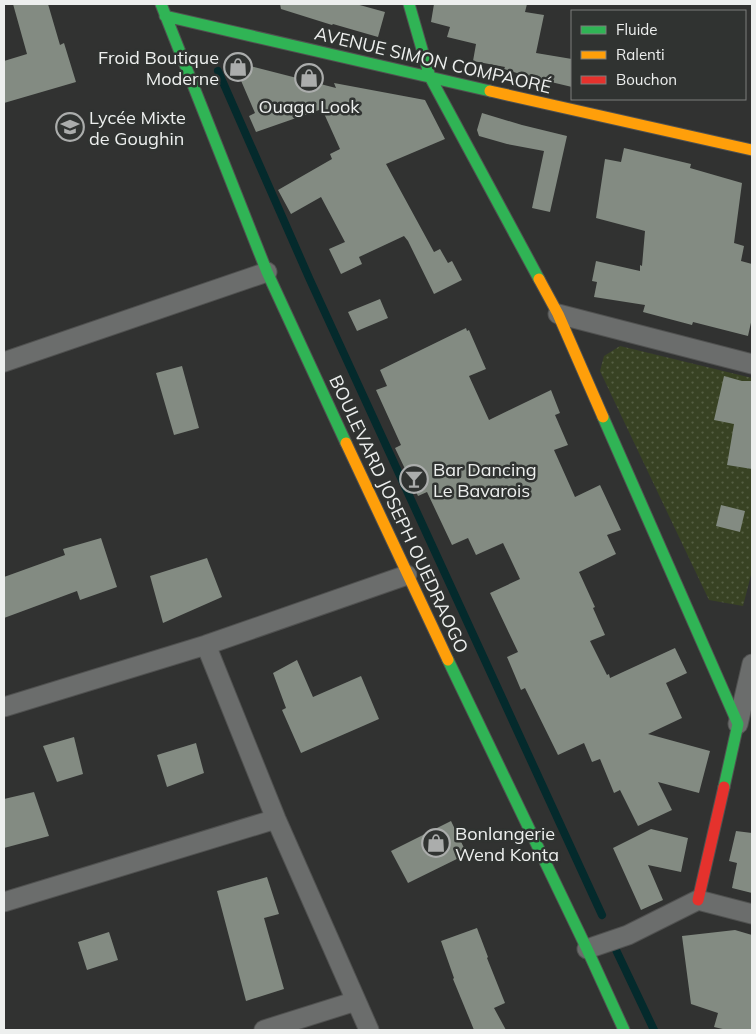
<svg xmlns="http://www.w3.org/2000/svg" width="756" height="1034" font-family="Mulish,sans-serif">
  <defs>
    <pattern id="green-dots" width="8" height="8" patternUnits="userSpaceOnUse" patternTransform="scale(1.25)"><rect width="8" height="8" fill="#384223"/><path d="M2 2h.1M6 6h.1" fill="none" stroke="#555e43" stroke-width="1.8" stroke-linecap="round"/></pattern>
  </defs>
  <rect width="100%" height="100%" fill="#313231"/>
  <path fill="url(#green-dots)" d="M620,346L752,378V571L743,606L709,600L600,371L604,356Z"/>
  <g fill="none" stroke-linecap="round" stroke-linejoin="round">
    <path stroke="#042a2c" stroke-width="8" d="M218,71L310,280L602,915
      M616,950L654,1030"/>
  </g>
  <path fill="#838b82" d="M13,4H48L60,45L64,43L76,82L4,103V61L27,54Z
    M280,4H356L385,12L378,37L333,24L332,25L281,9Z
    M434,4H527L525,12L544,15L536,53L572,59V87L530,77L504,69L505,67L473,61L476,44L447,37L450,27L431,22Z
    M250,66L336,88L334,83L425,100L445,139L386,164L434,252L440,249L448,263L452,261L462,280L434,294L408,241L404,236L359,257L362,264L341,274L329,249L345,242L321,197L291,214L278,190L332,159L330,154L340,149L322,109L256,132L249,116L255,113L239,76Z
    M482,113L522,125L567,136L550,212L532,208L544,151L507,144L479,136L477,130Z
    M624,148L691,164L690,168L742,183L734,243L744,246L741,261L752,264V318L748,336L693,322L692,325L643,312L645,305L594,297L597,282L592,281L596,261L640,271V265L642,266L645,231L596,218L605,159L621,162Z
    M380,299L388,318L357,331L348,312Z
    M466,328L467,331L469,330L486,369L469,376L489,420L551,390L560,413L555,415L568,445L554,450L575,497L600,485L621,530L607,535L616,554L579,572L595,607L593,608L605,635L590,641L607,675L609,674L610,678L675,648L687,673L666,683L682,718L648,734L710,751L699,793L658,782L672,810L638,826L620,790L614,793L600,759L592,762L584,743L558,755L525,688L521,690L507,657L518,652L490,593L520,579L503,543L476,555L468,538L452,545L427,492L418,496L395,448L401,445L376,390L387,386L380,370Z
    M182,366L199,428L174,435L156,373Z
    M724,376L742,381H752V469L727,465L734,424L714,420Z
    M721,505L745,511L740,532L716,526Z
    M101,538L117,587L80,600L77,591L4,618V577L65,555L63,549Z
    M207,558L222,597L163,623L150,576Z
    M297,660L313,697L361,676L379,719L301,753L282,710L286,708L273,673Z
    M74,737L83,774L57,782L43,746Z
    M196,743L204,773L167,787L157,755Z
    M34,792L49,836L4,848V799Z
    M451,821L467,854L408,883L391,851Z
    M651,829L688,838L681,872L648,865L663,900L641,910L613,848Z
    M736,831L752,833V893L732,888L737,863L729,861Z
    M267,877L279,914L264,918L284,989L246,1001L217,891Z
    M477,928L488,957L487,958L505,1003L494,1008L506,1030H474L453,979L454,978L441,941Z
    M735,930L752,935V1030H727L714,1027L718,1013L691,1004L682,936Z
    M109,932L118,960L87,970L78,942Z"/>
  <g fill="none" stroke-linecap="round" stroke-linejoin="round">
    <defs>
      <path id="street" d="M558,314L752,364
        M4,362L267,272
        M206,645L276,819L369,1030
        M4,707L206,645L407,575
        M738,724L752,664
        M4,902L276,819
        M587,949L628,935L698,900L752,914
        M264,1030L356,1001"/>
      <path id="fast" d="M161,4L267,272L346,443
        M409,4L430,77L539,279
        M165,16L490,91
        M603,417L738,724L724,787
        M448,660L587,949L624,1030"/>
      <path id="slow" d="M490,91L752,150
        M539,279L558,314L603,417
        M346,443L448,660"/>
      <path id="jam" d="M698,900L724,787"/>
    </defs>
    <use href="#street" stroke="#505150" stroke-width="21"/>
    <use href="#fast" stroke="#505150" stroke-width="13"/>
    <use href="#slow" stroke="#505150" stroke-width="13"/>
    <use href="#jam" stroke="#505150" stroke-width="13"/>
    <use href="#street" stroke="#6b6d6c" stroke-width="19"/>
    <use href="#fast" stroke="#30b455" stroke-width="11"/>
    <use href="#slow" stroke="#ff9f0a" stroke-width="11"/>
    <use href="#jam" stroke="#e5322d" stroke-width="11"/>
  </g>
  <defs>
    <symbol id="shop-ring" viewBox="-11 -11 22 22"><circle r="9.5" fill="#303331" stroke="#abadac" stroke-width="1.5"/><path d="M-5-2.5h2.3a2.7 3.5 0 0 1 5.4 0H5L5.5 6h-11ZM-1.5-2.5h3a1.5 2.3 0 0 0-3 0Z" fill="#abadac"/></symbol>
    <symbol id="school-ring" viewBox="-11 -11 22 22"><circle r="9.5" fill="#303331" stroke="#abadac" stroke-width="1.5"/><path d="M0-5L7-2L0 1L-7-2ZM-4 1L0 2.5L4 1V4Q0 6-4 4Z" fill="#abadac"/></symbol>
    <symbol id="bar-ring" viewBox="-11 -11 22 22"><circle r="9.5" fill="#303331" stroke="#abadac" stroke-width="1.5"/><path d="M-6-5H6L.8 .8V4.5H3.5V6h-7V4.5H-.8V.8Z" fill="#abadac"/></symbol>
  </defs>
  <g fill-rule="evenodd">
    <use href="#shop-ring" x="222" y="51" width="32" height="32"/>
    <use href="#shop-ring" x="293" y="62" width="32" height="32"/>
    <use href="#school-ring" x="54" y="111" width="32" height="32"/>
    <use href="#bar-ring" x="398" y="463" width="32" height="32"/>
    <use href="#shop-ring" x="420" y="827" width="32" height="32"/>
  </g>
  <g text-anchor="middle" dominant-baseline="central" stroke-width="5" stroke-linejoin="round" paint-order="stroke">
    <g font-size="18" fill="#edefee" stroke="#303331" text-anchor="start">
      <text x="219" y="57" text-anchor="end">Froid Boutique<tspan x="219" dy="21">Moderne</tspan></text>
      <text x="309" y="106" text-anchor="middle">Ouaga Look</text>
      <text x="89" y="117">Lycée Mixte<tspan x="89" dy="21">de Goughin</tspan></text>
      <text x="433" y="469">Bar Dancing<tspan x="433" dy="21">Le Bavarois</tspan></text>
      <text x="455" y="833">Bonlangerie<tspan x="455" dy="21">Wend Konta</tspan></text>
    </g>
    <g font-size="18" fill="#edefee" stroke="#303331">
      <text transform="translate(433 60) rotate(13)">AVENUE SIMON COMPAORÉ</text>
      <text transform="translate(399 514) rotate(65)">BOULEVARD JOSEPH OUEDRAOGO</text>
    </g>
  </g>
  <rect width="756" height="1034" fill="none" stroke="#edefee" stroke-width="10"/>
  <rect x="571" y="10" width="175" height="90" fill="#303331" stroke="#7c7e7d"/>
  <rect x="581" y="26" width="25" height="8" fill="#30b455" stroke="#7c7e7d"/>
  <text x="616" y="35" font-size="15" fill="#edefee">Fluide</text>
  <rect x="581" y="51" width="25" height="8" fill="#ff9f0a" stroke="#7c7e7d"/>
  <text x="616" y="60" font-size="15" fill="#edefee">Ralenti</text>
  <rect x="581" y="76" width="25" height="8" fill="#e5322d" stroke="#7c7e7d"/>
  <text x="616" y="85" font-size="15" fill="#edefee">Bouchon</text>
</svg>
